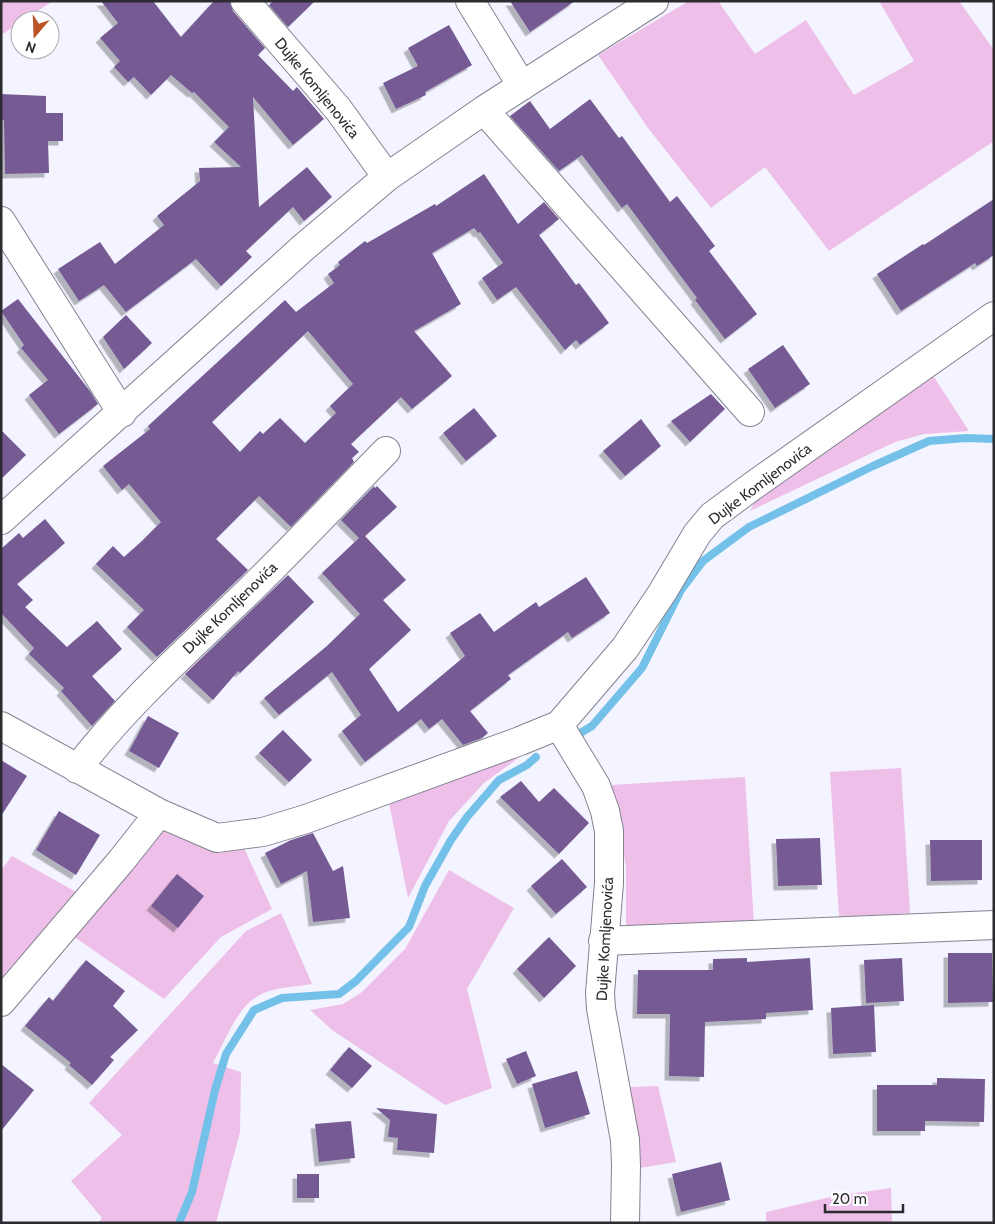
<svg xmlns="http://www.w3.org/2000/svg" width="995" height="1224" font-family="Cabin,sans-serif">
  <defs>
    <filter id="shadow"><feDropShadow dx="-4.5" dy="4.5" stdDeviation="0" flood-color="#0004"/></filter>
  </defs>
  <rect width="100%" height="100%" fill="#f3f4ff"/>
  <path fill="#eebfe9" d="M1,1H53L24,20H20V23L1,35Z
    M689,1H718L755,54L806,20L854,95L914,61L879,1H959L994,50V141L829,251L765,167L711,208L648,128L598,55Z
    M932,374L969,431L924,434L895,442L750,511L758,495Z
    M515,754L517,759L484,783L449,821L408,898L387,793Z
    M901,768L910,913L839,917L830,772Z
    M745,777L754,923L632,928L626,924V866L611,785Z
    M157,828L191,843L222,851L244,848L272,909L221,937L164,999L70,934Z
    M12,856L85,897L1,995V870Z
    M449,870L514,908L467,989L492,1088L445,1105L332,1030L310,1010L343,1004L362,992L405,949Z
    M281,913L312,984C295,987 273,987 258,996C237,1007 225,1042 213,1063L241,1072L240,1132L216,1223H98L102,1218L71,1181L122,1135L89,1103L246,931Z
    M658,1086L676,1162L640,1168L630,1087Z
    M891,1188L892,1223H766V1212L835,1196Z"/>
  <g fill="none" stroke-linecap="round" stroke-linejoin="round">
    <path stroke="#73c1e8" stroke-width="8" d="M577,735L592,726L642,668L681,590L703,561L749,527L873,466L929,441L966,438L994,439
      M179,1223L192,1192L215,1090L226,1054L254,1010L282,998L339,994L356,981L409,927L425,886L451,840L467,817L499,780L527,765L536,757"/>
  </g>
  <path fill="#755a94" fill-rule="evenodd" filter="url(#shadow)" d="M101,1H153L181,37L214,1H230L233,11L265,48L258,55L293,91L297,87L324,119L293,145L253,97L259,207L307,167L332,197L304,221L293,207L246,251L252,257L221,286L196,259L126,312L104,285L79,301L58,269L100,242L115,264L164,225L157,216L200,181L199,168L241,167L214,142L229,127L194,92L192,93L171,75L151,95L134,77L128,82L114,67L120,61L100,38L118,23Z
    M273,1H315L288,27L269,5Z
    M510,1H575L530,32Z
    M449,25L472,65L425,92L426,95L396,109L383,83L418,66L408,48Z
    M1,94L46,96V113H63V141H48L49,173L5,174L4,120H1Z
    M590,99L619,138L622,136L670,202L677,196L715,246L709,251L757,314L725,339L695,300L697,298L627,204L622,208L582,155L559,171L510,116L530,101L550,129Z
    M484,174L518,224L544,202L559,219L539,235L576,285L579,283L609,323L580,345L576,340L565,350L516,287L497,300L482,278L503,263L480,232L478,233L474,228L432,253L461,304L414,331L452,376L412,409L401,397L351,444L359,452L352,458L354,462L291,527L259,496L216,539L248,570L157,657L127,627L144,610L96,564L113,546L124,557L142,541L161,522L129,484L122,490L103,466L150,429L148,426L285,300L296,312L334,283L328,274L340,265L338,262L365,241L367,243L435,204L436,206ZM308,331L353,384L330,406L336,413L305,443L280,418L263,434L260,431L240,452L212,422Z
    M994,199V255L977,266L975,263L901,311L877,274L923,244L924,245Z
    M18,299L90,391L98,404L59,434L29,395L48,380L21,348L24,345L1,311Z
    M126,315L152,343L124,369L103,337Z
    M783,345L810,384L775,408L748,369Z
    M711,394L725,409L690,442L671,421Z
    M474,408L497,436L466,461L443,433Z
    M641,419L661,446L625,476L603,451Z
    M1,430L26,455L1,479Z
    M374,486L375,488L377,486L397,507L365,536L406,580L383,600L411,630L369,669L398,712L465,656L450,633L480,613L494,632L536,602L539,607L586,577L610,613L572,638L568,632L508,675L511,679L470,711L488,733L482,738L463,745L442,719L429,729L421,719L365,762L342,731L361,715L332,672L279,715L264,698L327,646L360,614L322,573L359,538L341,520Z
    M45,519L65,543L17,584L33,600L25,607L67,647L97,621L122,649L92,676L115,701L92,726L61,691L64,688L29,654L34,648L1,613V549L19,533L23,538Z
    M288,575L314,602L240,673L238,671L213,700L185,674Z
    M148,716L179,733L159,768L129,751Z
    M283,730L312,760L289,782L259,753Z
    M1,760L27,776L1,816Z
    M521,781L539,802L554,788L589,823L559,854L500,797Z
    M59,811L100,835L76,875L36,850Z
    M313,833L333,871L343,866L350,918L313,922L307,871L281,884L265,853L291,840Z
    M820,838L822,885L778,886L776,839Z
    M930,840H982V880L931,881Z
    M562,859L587,887L556,914L531,886Z
    M177,874L204,896L178,928L151,906Z
    M549,937L576,966L544,998L517,969Z
    M948,953H992L993,1002L948,1003Z
    M747,958V962L810,958L813,1010L766,1013V1019L705,1022L704,1077L669,1076L670,1014H637L638,970H713V959Z
    M902,958L904,1001L866,1003L864,960Z
    M86,960L125,991L113,1006L138,1030L110,1057L114,1060L92,1085L69,1065L71,1063L25,1026L49,997L53,1001Z
    M874,1005L876,1052L833,1054L831,1008Z
    M349,1047L372,1066L352,1088L330,1070Z
    M526,1051L536,1076L517,1084L506,1059Z
    M1,1064L34,1090L1,1131Z
    M577,1071L590,1114L545,1128L532,1084Z
    M937,1078L985,1079L984,1122L925,1121V1131H877V1085H937Z
    M376,1108L437,1114L434,1153L397,1150L398,1138L388,1137L390,1120Z
    M351,1121L355,1158L319,1162L315,1124Z
    M721,1162L730,1200L681,1212L672,1174Z
    M297,1174H319V1198H297Z"/>
  <g fill="none" stroke-linecap="round" stroke-linejoin="round">
    <defs>
      <path id="street" d="M245,1L338,109L387,177
        M470,1L522,86
        M484,110L750,412
        M1,221L122,413
        M1,520L304,247L387,177L484,110L654,1
        M1,726L159,813L217,838L263,832L306,819L520,741L559,725
        M77,769C128,702 191,647 251,589C297,544 341,497 386,451
        M603,941L994,925
        M1,1002L121,861L159,813
        M625,1223L626,1166L625,1140L601,1009L600,993L609,883V831L605,811L596,786L559,725L625,648L662,593L697,534L712,516L754,485L994,316"/>
    </defs>
    <use href="#street" stroke="#82838f" stroke-width="30"/>
    <use href="#street" stroke="#fff" stroke-width="28"/>
  </g>
  <g text-anchor="middle" dominant-baseline="central" stroke-width="5" stroke-linejoin="round" paint-order="stroke">
    <g font-size="15" fill="#2b2b30" stroke="#fff">
      <text transform="translate(317 88) rotate(51)">Dujke Komljenovića</text>
      <text transform="translate(760 484) rotate(-37)">Dujke Komljenovića</text>
      <text transform="translate(230 608) rotate(-44)">Dujke Komljenovića</text>
      <text transform="translate(605 939) rotate(-87)">Dujke Komljenovića</text>
    </g>
  </g>
  <rect width="995" height="1224" fill="none" stroke="#2b2b30" stroke-width="5"/>
  <g transform="translate(35 35) rotate(199)"><circle r="24" fill="#ffffff" stroke="#aaaaac"/>
  <path d="M0-4L9 19L0 12L-9 19Z" fill="#ba5424"/>
  <text y="-8" font-size="14" font-weight="bold" text-anchor="middle" fill="#2b2b30">N</text>
  </g>
  <path d="M825 1204v8h78v-8" fill="none" stroke="#2b2b30" stroke-width="2.5"/>
  <text x="832" y="1204" font-size="15" fill="#2b2b30" stroke="#ffffff" stroke-width="4" paint-order="stroke">20 m</text>
</svg>
